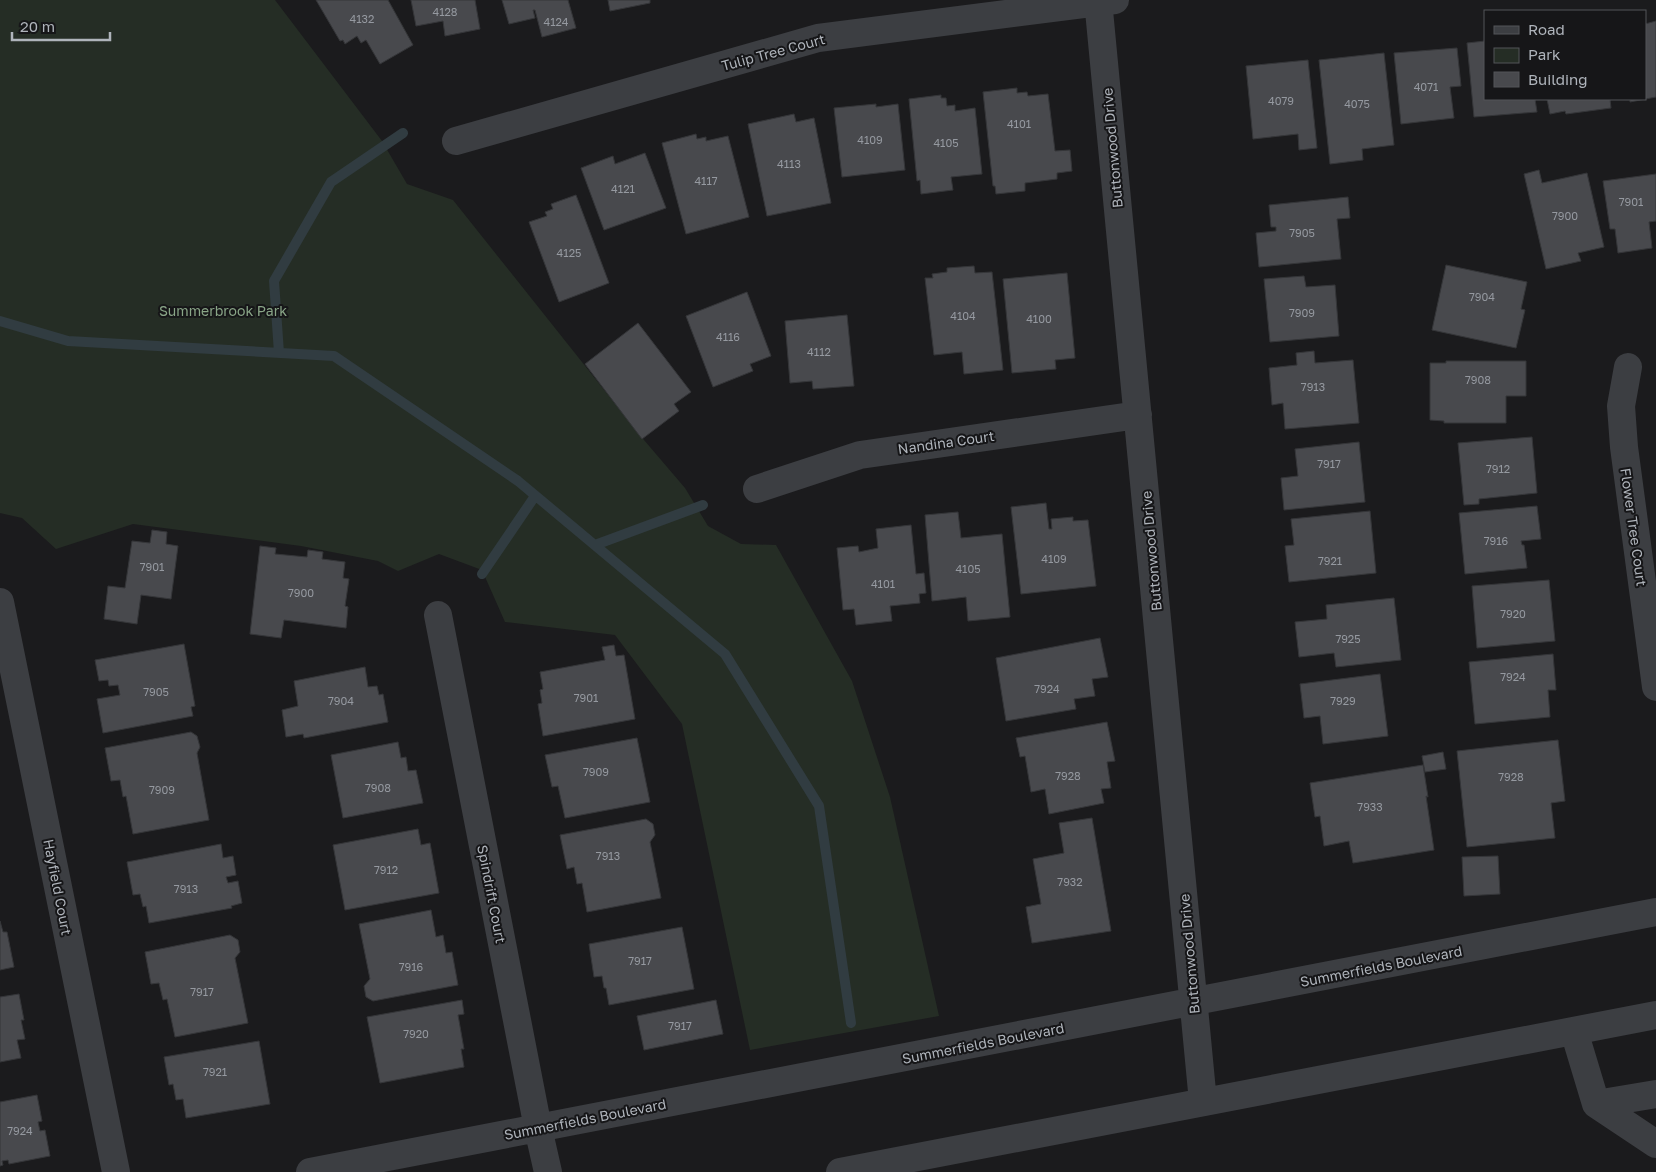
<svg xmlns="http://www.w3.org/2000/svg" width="1656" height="1172" font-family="'Golos Text',sans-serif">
  <rect width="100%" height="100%" fill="#1b1b1d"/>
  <path fill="#252d25" d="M0,0H275L382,141L407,184L453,200L644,440L685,488L708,526L741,544L776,545L852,681L890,797L939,1016L750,1050L682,724L615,635L505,622L482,570L439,554L398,571L378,561L301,546L133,524L56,549L22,518L0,513Z"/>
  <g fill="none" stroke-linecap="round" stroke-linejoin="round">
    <path stroke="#313c41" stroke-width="10" d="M0,321L68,341L334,356L518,481L725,654L819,806L851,1023
      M279,353L274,281L331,182L403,133
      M595,545L703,505
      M482,574L535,496"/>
  </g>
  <path fill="#48494d" stroke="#353639" d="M316,0H388L413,45L380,64L366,40L361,43L357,36L345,44L343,40L340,41Z
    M411,0H475L480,29L445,36L443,21L416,26Z
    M502,0H568L576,28L542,37L535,10H533L535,18L509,24Z
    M608,0H650V3L610,11Z
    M1656,21V97L1630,102V99H1645V24Z
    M1485,41V99H1535L1537,112L1474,117L1467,43Z
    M1457,48L1461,86L1450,87L1454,118L1401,124L1394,53Z
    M1384,53L1394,145L1362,149L1363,160L1330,164L1319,60Z
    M1308,60L1317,148L1299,150L1298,134L1253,139L1246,66Z
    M1017,88V93L1027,92L1028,96L1048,94L1055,151L1070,150L1072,171L1057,173V179L1025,183V191L996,194L995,186H993L983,92Z
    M941,95V98H946L947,106L955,105V111L975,108L982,174L951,177L953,190L921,194L920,180L917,181L909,99Z
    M1547,99H1610L1611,108L1566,114L1565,111L1550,114Z
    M876,104V107L898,104L905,170L842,177L834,108Z
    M794,114L796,122L814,118L831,203L767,216L748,124Z
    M696,134L697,139L706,137V141L728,136L749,217L686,234L662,143Z
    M645,153L666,208L604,230L581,168L613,156L615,164Z
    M1539,170L1542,183L1587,173L1604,247L1578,253L1581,261L1546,269L1524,174Z
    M1656,174V221L1649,222L1652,248L1618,253L1615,229H1610L1603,181Z
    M576,195L609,283L559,302L529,222L547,216L545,212L553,209L551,204Z
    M1348,197L1350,218L1337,219L1341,259L1259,267L1256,233L1276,231V227H1271L1269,205Z
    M1446,265L1527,282L1521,309L1525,310L1516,348L1432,330Z
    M974,266L975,273L992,272L1003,370L964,374L962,352L934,355L925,278H933L932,274L947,272V268Z
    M1067,273L1075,358L1055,360L1056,369L1012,373L1003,279Z
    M1304,276L1306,287L1335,285L1339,336L1270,342L1264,279Z
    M747,292L771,356L750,364L753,371L713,387L686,316Z
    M847,315L854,386L813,389L812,381L790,383L785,321Z
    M638,323L691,392L674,404L679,411L642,439L585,364Z
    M1314,351L1315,363L1353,360L1359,423L1285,429L1283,403L1272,405L1269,368L1297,365L1296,353Z
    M1446,361H1526V396H1506V423H1444V421L1430,420V363H1446Z
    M1532,437L1537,493L1479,499V504L1464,505L1458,443Z
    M1359,442L1365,502L1284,510L1281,478L1298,476L1295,449Z
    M1046,503L1049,529H1052L1051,519L1073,517V521L1088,520L1096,586L1021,594L1011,507Z
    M1537,506L1541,539L1521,541L1522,545H1524L1527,568L1465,574L1459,513Z
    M1370,511L1376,573L1289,582L1285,546L1294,545L1291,519Z
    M958,512L961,538L1002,534L1010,617L968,621L966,597L932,601L925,515Z
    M911,525L916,574L924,573L926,593L919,594L920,603L890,606L892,621L856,625L854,609L843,610L837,548L858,546L859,552L878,548L876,529Z
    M152,530L167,532L166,544L178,546L171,599L141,595L137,624L104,619L108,586L125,588L132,541L150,543Z
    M260,546L276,548L275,554L307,557L308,550L323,552L322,559L345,562L343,578L349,579L345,606L348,607L346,628L284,620L281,638L250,634Z
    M1549,580L1555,641L1477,648L1472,586Z
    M1394,598L1401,660L1336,667L1334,653L1299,657L1295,622L1327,619L1326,605Z
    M1100,638L1108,677L1092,679L1095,696L1074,699L1076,709L1006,721L996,658Z
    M184,644L195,706L191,707L193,716L103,733L97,699L120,695L118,685L109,686L108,680L99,681L95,660Z
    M614,645L616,656L624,655L635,719L543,736L538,704L542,703L540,690L543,689L540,672L605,660L602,647Z
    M1553,654L1556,690H1548L1550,717L1475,724L1469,662Z
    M365,667L368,687L377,686L379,695L383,694L388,722L304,738L303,734L286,737L282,710L298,706L294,681Z
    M1380,674L1388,736L1323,744L1320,716L1304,718L1300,684Z
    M1107,722L1115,761L1107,762L1111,788L1101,789L1104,803L1049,814L1045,789L1031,792L1025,756L1020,757L1016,738Z
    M191,732L197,736L200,747L197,753L209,820L133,834L126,796L123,797L120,780L111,781L105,748Z
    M637,738L650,802L565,818L558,786L552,787L545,755Z
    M1558,740L1565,801L1551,803L1555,838L1467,847L1457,751Z
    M398,742L401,758L406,757L408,771L416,770L423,803L343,818L331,755Z
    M1443,752L1446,769L1425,772L1422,756Z
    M1423,765L1428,797L1426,796L1434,850L1353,863L1349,841L1324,846L1320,816L1315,817L1310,783Z
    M1092,818L1111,931L1032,943L1026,907L1041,904L1033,859L1064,853L1059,823Z
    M646,819L653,824L655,835L650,842L661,898L587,912L582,883L577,884L574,867L567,869L560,835Z
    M418,829L421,845L430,843L439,893L345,910L333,845Z
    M221,844L223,858L233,856L236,875L226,877L228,883L238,881L242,903L231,906L232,908L149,923L146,906L143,907L140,894L133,895L127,862Z
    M1498,856L1500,894L1464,896L1462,857Z
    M431,910L436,937L443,935L446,953L452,952L458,985L373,1001L366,997L364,986L370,979L359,924Z
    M0,921L3,932H7L14,967L0,970Z
    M682,927L694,989L609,1005L606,988H604L602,976L594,977L589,944Z
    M230,935L238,940L240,952L235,958L248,1023L175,1037L167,999L163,1000L159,983L151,984L145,952Z
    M19,994L24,1020H21L25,1039L17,1040L21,1058L0,1062V997Z
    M462,1000L464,1014L458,1015L464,1049H461L464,1067L380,1083L367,1017Z
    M716,1000L723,1034L644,1050L637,1016Z
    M259,1041L270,1104L186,1118L183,1099L176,1100L173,1084L169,1085L164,1057Z
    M37,1095L42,1121L38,1122L40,1131L45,1130L50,1156L9,1164L8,1160L2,1161L3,1165L0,1166V1102Z"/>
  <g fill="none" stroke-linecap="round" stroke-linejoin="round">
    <path stroke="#3c3e42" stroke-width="28" d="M1098,0L1203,1102
      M456,141L818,38L1115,0
      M1628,367L1621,406L1624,447L1656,687
      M757,489L860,455L1138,415
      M0,602L116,1172
      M438,615L538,1128L548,1172
      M1574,1031L1596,1104L1656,1144
      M1596,1104L1656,1094
      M310,1172L1656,912
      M840,1172L1656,1015"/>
  </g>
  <g text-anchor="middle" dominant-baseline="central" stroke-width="4" stroke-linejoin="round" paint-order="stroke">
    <g font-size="11" fill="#9599a0">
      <text x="445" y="11">4128</text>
      <text x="362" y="18">4132</text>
      <text x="556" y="21">4124</text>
      <text x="1426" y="86">4071</text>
      <text x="1281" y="100">4079</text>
      <text x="1357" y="103">4075</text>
      <text x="1019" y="123">4101</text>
      <text x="870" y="139">4109</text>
      <text x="946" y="142">4105</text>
      <text x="789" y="163">4113</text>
      <text x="706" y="180">4117</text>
      <text x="623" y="188">4121</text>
      <text x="1631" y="201">7901</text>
      <text x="1565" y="215">7900</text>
      <text x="1302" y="232">7905</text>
      <text x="569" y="252">4125</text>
      <text x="1482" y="296">7904</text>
      <text x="1302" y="312">7909</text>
      <text x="963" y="315">4104</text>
      <text x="1039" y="318">4100</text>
      <text x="728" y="336">4116</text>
      <text x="819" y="351">4112</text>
      <text x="1478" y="379">7908</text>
      <text x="1313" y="386">7913</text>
      <text x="1329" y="463">7917</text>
      <text x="1498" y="468">7912</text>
      <text x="1496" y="540">7916</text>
      <text x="1054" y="558">4109</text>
      <text x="1330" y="560">7921</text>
      <text x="152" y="566">7901</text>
      <text x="968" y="568">4105</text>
      <text x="883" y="583">4101</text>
      <text x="301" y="592">7900</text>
      <text x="1513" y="613">7920</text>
      <text x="1348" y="638">7925</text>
      <text x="1513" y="676">7924</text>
      <text x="1047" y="688">7924</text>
      <text x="156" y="691">7905</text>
      <text x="586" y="697">7901</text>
      <text x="341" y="700">7904</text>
      <text x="1343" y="700">7929</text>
      <text x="596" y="771">7909</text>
      <text x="1068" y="775">7928</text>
      <text x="1511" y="776">7928</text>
      <text x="378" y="787">7908</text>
      <text x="162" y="789">7909</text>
      <text x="1370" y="806">7933</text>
      <text x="608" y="855">7913</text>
      <text x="386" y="869">7912</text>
      <text x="1070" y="881">7932</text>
      <text x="186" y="888">7913</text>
      <text x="640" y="960">7917</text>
      <text x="411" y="966">7916</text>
      <text x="202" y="991">7917</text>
      <text x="680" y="1025">7917</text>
      <text x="416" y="1033">7920</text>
      <text x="215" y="1071">7921</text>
      <text x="20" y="1130">7924</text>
    </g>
    <g font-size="14" fill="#afb4bb" stroke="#161618">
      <text transform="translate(773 52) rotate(-15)">Tulip Tree Court</text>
      <text transform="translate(1112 148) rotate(-95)">Buttonwood Drive</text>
      <text transform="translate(946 442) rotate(-8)">Nandina Court</text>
      <text transform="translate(1634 527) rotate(82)">Flower Tree Court</text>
      <text transform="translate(1151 551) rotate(-95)">Buttonwood Drive</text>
      <text transform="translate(58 887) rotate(79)">Hayfield Court</text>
      <text transform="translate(492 894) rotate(79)">Spindrift Court</text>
      <text transform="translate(1189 954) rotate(-95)">Buttonwood Drive</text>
      <text transform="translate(1381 966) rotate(-11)">Summerfields Boulevard</text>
      <text transform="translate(983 1043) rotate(-11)">Summerfields Boulevard</text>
      <text transform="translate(585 1119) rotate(-11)">Summerfields Boulevard</text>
    </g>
    <g font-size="14" fill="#89a587" stroke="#161618">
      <text x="223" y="310">Summerbrook Park</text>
    </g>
  </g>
  <rect x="1484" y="10" width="162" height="90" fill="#161618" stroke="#535559"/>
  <rect x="1494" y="26" width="25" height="8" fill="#3c3e42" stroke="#535559"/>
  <text x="1528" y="35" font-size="15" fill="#afb4bb">Road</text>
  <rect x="1494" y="48" width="25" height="15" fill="#252d25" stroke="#535559"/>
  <text x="1528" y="60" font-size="15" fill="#afb4bb">Park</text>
  <rect x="1494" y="72" width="25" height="15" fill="#48494d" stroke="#535559"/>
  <text x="1528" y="85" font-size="15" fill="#afb4bb">Building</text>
  <path d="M12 32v8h98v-8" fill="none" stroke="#afb4bb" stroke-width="2.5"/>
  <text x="20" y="32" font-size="15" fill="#afb4bb" stroke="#161618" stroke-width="4" paint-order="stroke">20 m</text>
</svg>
